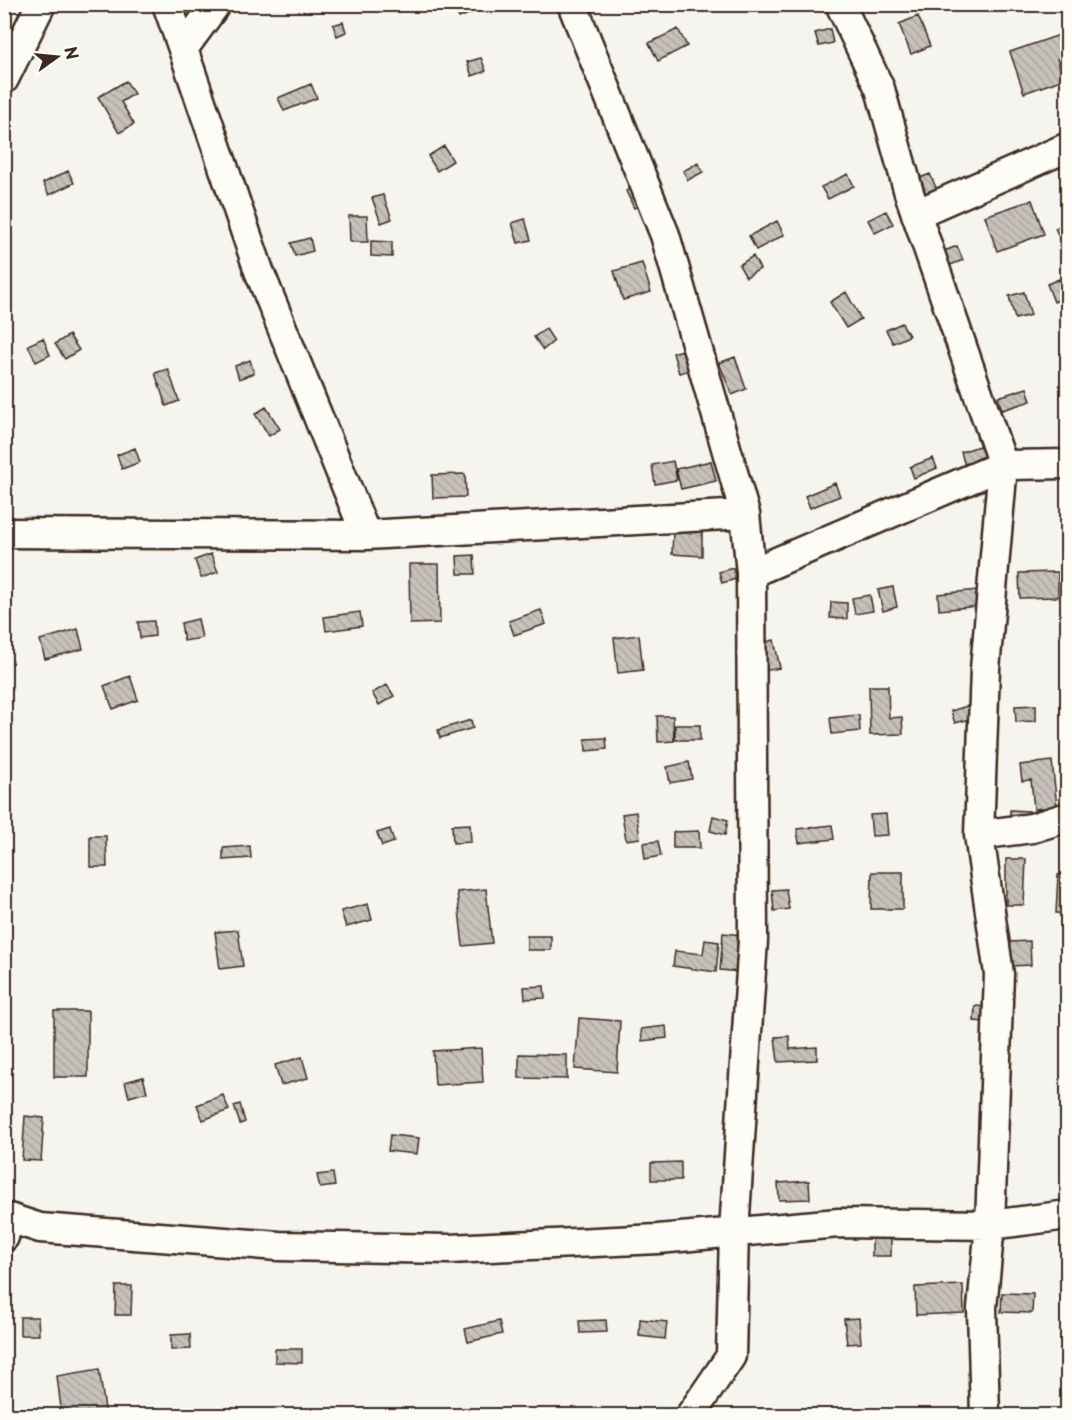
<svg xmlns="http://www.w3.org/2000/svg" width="1072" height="1420" font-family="'Playpen Sans',sans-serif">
  <defs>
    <pattern id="building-back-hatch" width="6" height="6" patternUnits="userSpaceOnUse" patternTransform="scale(1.5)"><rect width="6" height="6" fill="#c7c1bb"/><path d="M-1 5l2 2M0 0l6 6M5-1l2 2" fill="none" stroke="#aca6a0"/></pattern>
  </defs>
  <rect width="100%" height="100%" fill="#f5f4ee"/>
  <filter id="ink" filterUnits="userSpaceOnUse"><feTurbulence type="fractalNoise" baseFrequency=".0167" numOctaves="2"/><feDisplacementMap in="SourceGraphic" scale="12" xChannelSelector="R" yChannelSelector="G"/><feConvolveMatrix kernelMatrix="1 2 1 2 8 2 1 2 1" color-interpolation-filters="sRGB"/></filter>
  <g filter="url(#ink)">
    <path fill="url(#building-back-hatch)" stroke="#3b2a1e" stroke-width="1.5" d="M470,4L473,12L459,18L454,5Z
      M918,16L930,46L911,54L899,24Z
      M343,22L346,32L337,36L333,25Z
      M678,29L687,46L658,61L649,43Z
      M830,29L833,43L819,46L815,33Z
      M1068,32V56L1057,59L1064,79L1024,93L1010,52Z
      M481,58L486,71L472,76L467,62Z
      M126,81L134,94L121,102L134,124L119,133L98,97Z
      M311,84L317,98L284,111L278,98Z
      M444,146L453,161L437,171L428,156Z
      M698,163L703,172L688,180L683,171Z
      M68,171L74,183L49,195L43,183Z
      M848,174L854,186L828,199L821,187Z
      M930,174L937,190L921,196L915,180Z
      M633,187L642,204L634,208L626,191Z
      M383,195L392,219L381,223L372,198Z
      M1032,200L1044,234L997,251L985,216Z
      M886,211L893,224L875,233L868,220Z
      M349,216H367L368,242H350Z
      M525,219L531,240L518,243L512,223Z
      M777,221L784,235L756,250L749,236Z
      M1068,223V257L1055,228Z
      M310,238L313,251L295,256L291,243Z
      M371,241L392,242V257L371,256Z
      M957,246L963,260L948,266L942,252Z
      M753,256L760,269L746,277L739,265Z
      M642,263L651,292L623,300L614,271Z
      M1059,279L1066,297L1054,302L1047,284Z
      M846,292L861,319L846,328L830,302Z
      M1024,292L1031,315L1015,319L1009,296Z
      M902,323L909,336L893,343L886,330Z
      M546,329L554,341L543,350L534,337Z
      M69,335L79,350L65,359L55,344Z
      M43,338L50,355L36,362L28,345Z
      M689,348L694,369L679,373L673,353Z
      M735,357L746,389L732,395L719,363Z
      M250,360L254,373L239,379L235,366Z
      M168,369L179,401L166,406L155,373Z
      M1027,388L1031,401L1002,410L998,397Z
      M266,407L280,429L269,436L255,414Z
      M988,443L992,457L965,466L961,452Z
      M135,448L140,462L122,469L117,455Z
      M933,458L937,468L914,478L910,467Z
      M673,461L677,480L655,484L652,465Z
      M711,461L716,481L681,489L676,469Z
      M465,474L466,497L433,498L432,475Z
      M835,483L840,496L810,508L805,496Z
      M673,531L702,532V556L672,554Z
      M211,554L218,572L201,578L195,560Z
      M474,555L475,574H458L457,556Z
      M409,564H439L440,623L410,624Z
      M733,568L736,579L722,583L719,572Z
      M1058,572V597L1020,598L1019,573Z
      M893,587L897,607L883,611L878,590Z
      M978,590L979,606L939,610L938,594Z
      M870,595L873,611L855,614L852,598Z
      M831,602L847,603V619L830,618Z
      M541,610L546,624L514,635L509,621Z
      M360,612L362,626L326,631L324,617Z
      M198,619L202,638L184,641L181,623Z
      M154,621L155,636L140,638L138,622Z
      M78,629L83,649L45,659L40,640Z
      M639,635L643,670L618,673L614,638Z
      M774,640L780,668L764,671L758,644Z
      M130,676L138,700L113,709L104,686Z
      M387,685L394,696L379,705L372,693Z
      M869,686H888L889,718L902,717L903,734L870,735Z
      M977,703L981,716L955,723L951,711Z
      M1036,705V721L1016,722L1015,706Z
      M859,715L860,731L832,734L830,718Z
      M657,716H673L674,741L658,742Z
      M471,720L473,728L440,738L438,730Z
      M675,725H700V740H675Z
      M606,738L607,749L586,751L585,739Z
      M1052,761L1057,807L1034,809L1031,780L1022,781L1020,765Z
      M689,762L692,779L670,783L667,767Z
      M1010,810L1029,811V826L1010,825Z
      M636,812L640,838L626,840L622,814Z
      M886,814L888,835L872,836L870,815Z
      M713,816L728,820L725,835L710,831Z
      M470,824L471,842L453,843L452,825Z
      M832,825L834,839L799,843L797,829Z
      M390,829L394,842L382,846L377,833Z
      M699,831L700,848H673V832Z
      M90,836H106L107,867H90Z
      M658,841L661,856L645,859L643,843Z
      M250,846L251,858L223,860V848Z
      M1006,859H1026L1024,905H1006Z
      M872,872H903V909H871Z
      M1058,875H1068V914L1056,913Z
      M486,889L492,943L463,946L457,892Z
      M786,889L789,909L774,911L772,890Z
      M368,904L372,920L346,927L341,911Z
      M238,930L243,966L220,969L215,932Z
      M723,933L742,935L739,972L720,970Z
      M527,936H551V950H527Z
      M705,940L719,942L716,972L673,966L675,951L703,954Z
      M1030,941L1031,965L1010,966L1008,942Z
      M544,986L545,998L525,999L524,987Z
      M975,1006L986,1007L985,1022L974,1021Z
      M54,1011H88V1077H54Z
      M579,1018L620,1021L617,1072L575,1069Z
      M666,1026L667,1038L642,1041L641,1029Z
      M789,1036L790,1049L817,1047V1060L778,1062L775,1037Z
      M481,1048L483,1082L435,1085L433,1051Z
      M519,1054L567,1055V1079L519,1078Z
      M302,1057L308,1078L281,1085L275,1065Z
      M143,1077L147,1092L129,1097L125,1082Z
      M223,1095L229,1110L203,1120L197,1105Z
      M240,1104L245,1122L240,1124L234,1106Z
      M25,1116L44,1118L41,1161L22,1160Z
      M390,1135L419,1138L417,1154L388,1151Z
      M681,1162V1180H651V1163Z
      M333,1173L335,1186L320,1188L317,1175Z
      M809,1181L810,1199L779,1200L778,1183Z
      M872,1229H891V1256H872Z
      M963,1285L964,1313L916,1315L915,1287Z
      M116,1286H132L131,1315H115Z
      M1002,1293L1033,1294L1032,1313L1001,1312Z
      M20,1317H38L39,1335H20Z
      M859,1318L861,1343L847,1344L844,1319Z
      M640,1319L667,1322L665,1339L639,1336Z
      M606,1320L607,1332L580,1333L579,1321Z
      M499,1321L502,1334L468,1342L465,1329Z
      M190,1334L191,1349L171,1350V1335Z
      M275,1349H302V1363L275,1362Z
      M99,1369L106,1416H62L57,1376Z"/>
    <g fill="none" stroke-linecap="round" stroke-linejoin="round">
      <defs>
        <path id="minor" d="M167,4L183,49L216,4
          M572,4L665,235L745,514
          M840,4L880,89L909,193L1003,465L985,669L979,835L1032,828L1068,817
          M4,79L41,4
          M916,214L1068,147
          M4,533L366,535L259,271L183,49
          M366,535L745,514L751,573L1003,465L1068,464
          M979,835L999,974L990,1225L982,1308L985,1416
          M4,1237L9,1218L40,1228L279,1246L450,1249L658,1239L839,1223L990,1225L1068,1215
          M690,1416L731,1356L734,1231L753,940L751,573"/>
      </defs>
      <use href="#minor" stroke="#3b2a1e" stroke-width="33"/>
      <use href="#minor" stroke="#fdfcf7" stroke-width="28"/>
    </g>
  </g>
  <rect width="1072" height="1420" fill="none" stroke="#fdfcf7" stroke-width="24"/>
  <rect x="12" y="12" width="1048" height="1396" fill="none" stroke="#3b2a1e" stroke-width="2" filter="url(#ink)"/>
  <g transform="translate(57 57) rotate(75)" stroke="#fdfcf7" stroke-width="4.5" paint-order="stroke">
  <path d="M0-4.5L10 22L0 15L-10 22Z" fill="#3b2a1e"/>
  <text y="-9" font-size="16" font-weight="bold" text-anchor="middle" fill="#3b2a1e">N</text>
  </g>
</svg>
